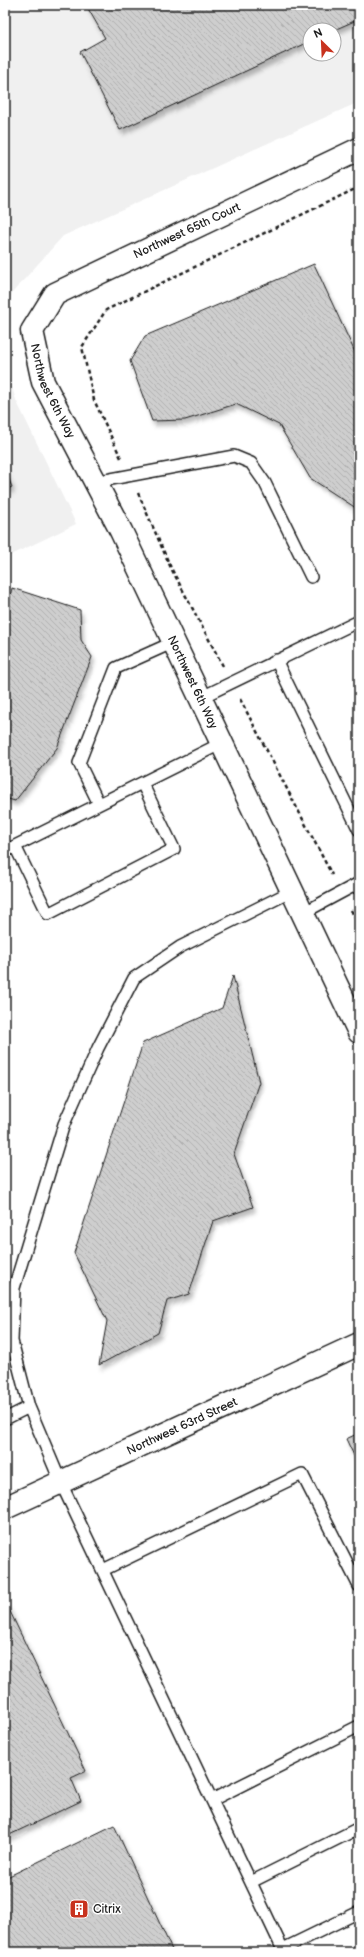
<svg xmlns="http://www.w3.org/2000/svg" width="364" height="1957" font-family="'Balsamiq Sans',sans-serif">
  <defs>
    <pattern id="building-back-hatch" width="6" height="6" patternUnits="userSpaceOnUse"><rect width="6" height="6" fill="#cecece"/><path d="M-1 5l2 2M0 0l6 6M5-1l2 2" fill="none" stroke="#b0b0b0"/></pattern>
    <filter id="shadow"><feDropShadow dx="2.5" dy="4.5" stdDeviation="2" flood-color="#0004"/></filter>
  </defs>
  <rect width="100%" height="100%" fill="#fff"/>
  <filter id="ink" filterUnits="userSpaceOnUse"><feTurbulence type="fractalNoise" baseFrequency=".025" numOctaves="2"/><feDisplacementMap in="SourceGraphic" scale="8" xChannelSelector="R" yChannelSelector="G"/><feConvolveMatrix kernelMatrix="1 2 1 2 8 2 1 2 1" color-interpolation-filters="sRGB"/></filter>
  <g filter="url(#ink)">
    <path fill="#f0f0f0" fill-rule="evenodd" d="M5,5H359V102L63,236L12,293L5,316ZM310,30H334V54H310Z
      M5,365L16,400L76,524L5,558Z"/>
    <path fill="url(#building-back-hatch)" stroke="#1c1c1c" filter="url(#shadow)" d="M86,5H359V19L334,30H310V41L120,130L80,52L105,38Z
      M314,264L359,361V510L310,478L279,425L236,404L185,420L152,421L130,361L145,336Z
      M5,470L12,487L5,490Z
      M12,588L80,610L81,640L92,657L57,748L15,801L5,798V610H7Z
      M233,976L259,1082L234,1154L253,1207L213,1221L189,1294L167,1301L158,1333L99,1365L107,1321L74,1253L143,1043L222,1008Z
      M359,1433V1466L346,1439Z
      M7,1605L86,1771L71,1778L81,1801L5,1837V1606Z
      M114,1825L173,1952H10L5,1940V1878Z"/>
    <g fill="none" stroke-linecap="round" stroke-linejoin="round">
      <defs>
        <path id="lane" d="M95,482L234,456L251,463L265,483L311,577
          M276,660L359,830
          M200,698L359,621
          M99,804L79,763L116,668L174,642
          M15,846L48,914L174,849L142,783
          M5,851L222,743
          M303,913L359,883
          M5,1419L29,1407
          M103,1570L302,1474L359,1586
          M212,1800L359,1726
          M251,1882L359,1828
          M283,1949L359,1912
          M284,1952L61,1483L29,1407L12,1341L14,1288L64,1124L98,1048L134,978L180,947L292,891"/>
        <g id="street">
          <path id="s1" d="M359,149L55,294L32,331L43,382L121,531L359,1032"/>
          <path id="s2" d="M5,1508L359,1344"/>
        </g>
      </defs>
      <use href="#lane" stroke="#1c1c1c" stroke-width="14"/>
      <use href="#street" stroke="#1c1c1c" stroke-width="25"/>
      <path stroke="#1c1c1c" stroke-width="2.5" stroke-dasharray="4 3" stroke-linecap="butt" d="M121,458L94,400L82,347L106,310L359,187
        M138,493L171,568L223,666
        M240,699L332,875
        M351,910L359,926"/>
      <use href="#lane" stroke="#fff" stroke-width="11"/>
      <use href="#street" stroke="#fff" stroke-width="22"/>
    </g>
  </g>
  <defs>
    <symbol id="building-square" viewBox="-11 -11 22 22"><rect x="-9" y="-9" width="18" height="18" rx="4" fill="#c8321e" stroke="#fff"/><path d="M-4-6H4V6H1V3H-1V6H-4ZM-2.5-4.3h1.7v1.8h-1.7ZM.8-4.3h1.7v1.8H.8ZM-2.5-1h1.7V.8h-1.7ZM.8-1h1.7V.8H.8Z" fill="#fff"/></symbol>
  </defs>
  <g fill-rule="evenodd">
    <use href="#building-square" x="68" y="1898" width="22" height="22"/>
  </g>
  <g text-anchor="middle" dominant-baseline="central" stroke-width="3" stroke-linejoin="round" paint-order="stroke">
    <g font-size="12" fill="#1c1c1c" stroke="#fff">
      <text transform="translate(187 231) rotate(-25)">Northwest 65th Court</text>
      <text stroke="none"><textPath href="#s1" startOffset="444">Northwest 6th Way</textPath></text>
      <text stroke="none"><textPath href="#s1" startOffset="768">Northwest 6th Way</textPath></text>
      <text stroke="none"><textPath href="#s2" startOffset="195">Northwest 63rd Street</textPath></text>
    </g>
    <g font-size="12" fill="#1c1c1c" stroke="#fff" text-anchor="start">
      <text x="93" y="1909">Citrix</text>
    </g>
  </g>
  <rect width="364" height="1957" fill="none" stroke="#fff" stroke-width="20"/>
  <rect x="10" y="10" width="344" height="1937" fill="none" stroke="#1c1c1c" stroke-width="1.5" filter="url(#ink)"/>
  <g transform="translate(322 42) rotate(336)"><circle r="19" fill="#ffffff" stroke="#a4a4a4"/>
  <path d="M0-3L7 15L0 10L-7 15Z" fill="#c8321e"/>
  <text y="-6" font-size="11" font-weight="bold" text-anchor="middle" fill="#1c1c1c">N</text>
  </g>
</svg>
